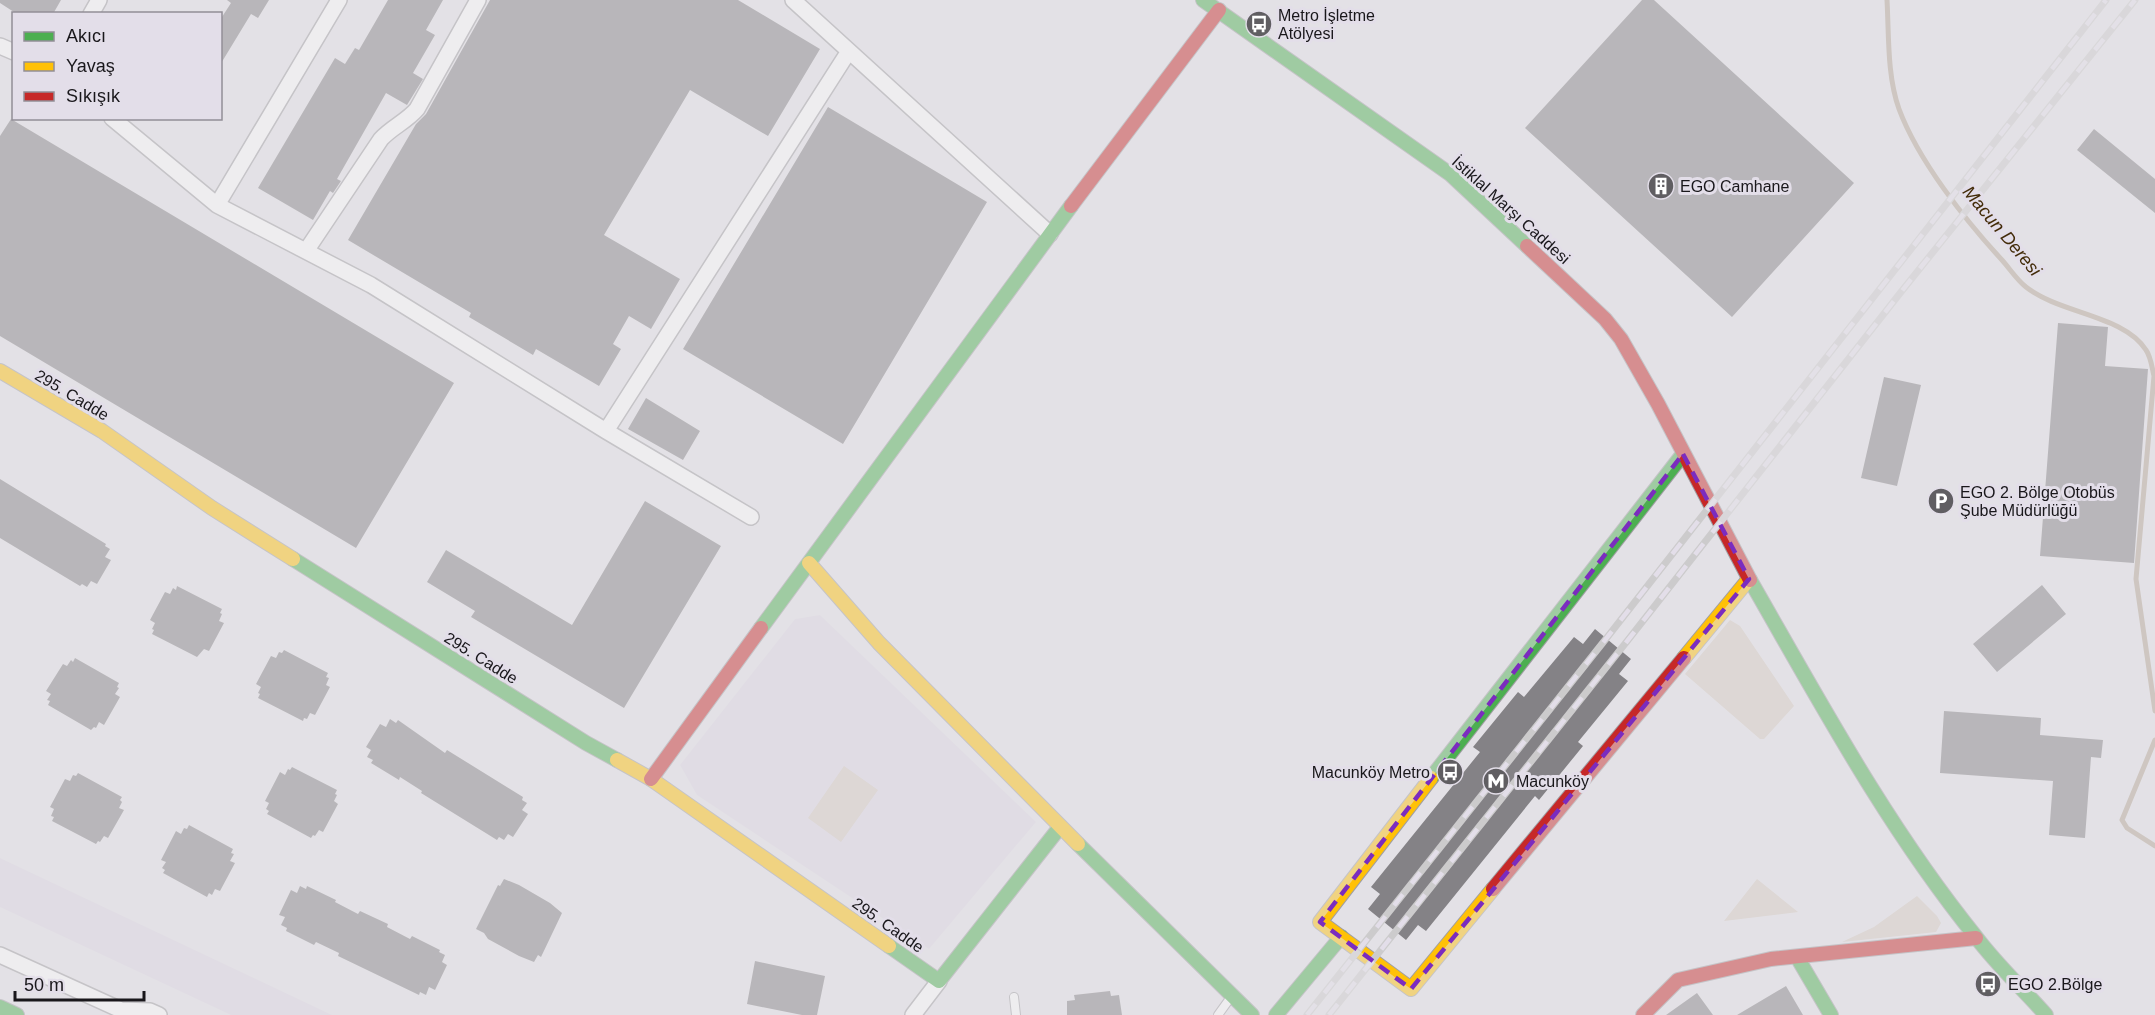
<svg xmlns="http://www.w3.org/2000/svg" width="2155" height="1015" font-family="Helvetica,sans-serif">
  <rect width="100%" height="100%" fill="#e3e1e6"/>
  <path fill="#dcd6e3" d="M820,615L1036,822L929,949L697,795L680,765L795,619Z
    M0,858L332,1015H231L0,907Z"/>
  <path fill="#d4c9c0" d="M1730,620L1740,626L1794,706L1764,739H1760L1685,674Z
    M844,766L878,790L841,842L808,818Z
    M1757,879L1798,912L1724,921Z
    M1917,896L1937,916L1941,923L1936,932L1842,942L1874,927Z"/>
  <g fill="none" stroke-linecap="round" stroke-linejoin="round">
    <path stroke="#b3a595" stroke-width="5" d="M1887,0C1889,36 1887,75 1899,109C1918,160 1965,220 2002,260C2010,269 2017,280 2026,287C2060,314 2124,315 2146,350C2151,357 2152,368 2154,376L2136,579L2155,711
      M2155,740L2122,820L2127,828L2155,846"/>
  </g>
  <path fill="#848286" d="M0,0H61L53,14H17L0,3Z
    M227,0H269L258,18L251,14L220,65V20L231,3Z
    M388,0H443L426,30L435,35L413,73L423,79L407,105L386,93L337,179L341,181L333,193L330,191L313,220L258,188L335,58L345,64L355,48L359,50Z
    M490,0H738L820,49L768,136L690,90L604,235L680,279L651,329L629,316L613,344L621,349L599,386L536,349L533,355L469,317L471,313L348,240L416,124L426,114Z
    M1642,0H1654L1854,183L1732,317L1525,128Z
    M828,107L987,202L843,444L683,349Z
    M11,119L454,383L356,548L0,336V136Z
    M2094,129L2155,179V213L2077,150Z
    M2058,323L2108,327L2105,366L2148,369L2134,563L2040,556Z
    M1884,377L1921,385L1897,486L1861,478Z
    M646,398L700,431L683,460L628,429Z
    M0,479L106,544L105,546L110,549L105,557L111,560L97,584L91,581L87,587L82,584L80,586L0,538Z
    M645,501L721,546L624,708L471,617L475,611L427,582L446,550L572,625Z
    M2042,585L2066,614L1997,672L1973,644Z
    M177,586L222,609L220,613L222,614L219,621L224,623L209,651L204,649L197,657L152,634L154,630L152,629L155,623L150,620L165,592L170,594L173,588L176,590Z
    M1595,629L1631,659L1619,674L1628,681L1578,742L1583,746L1539,800L1535,796L1426,931L1418,925L1406,940L1368,909L1380,894L1371,887L1480,752L1473,747L1518,692L1524,697L1574,637L1583,644Z
    M284,650L328,673L326,677L329,678L326,685L330,687L315,715L310,713L307,719L304,718L303,721L258,698L260,694L258,693L261,687L256,684L271,656L276,658L279,652L282,653Z
    M75,658L119,683L117,687L119,688L115,694L120,697L104,725L99,722L96,728L94,727L91,730L48,705L50,701L47,700L51,694L46,691L63,664L67,666L71,660L73,662Z
    M1944,711L2041,718L2040,735L2103,740L2101,758L2091,757L2085,838L2049,835L2053,781L1940,773Z
    M390,719L396,723L398,720L445,753L447,750L523,797L522,800L527,803L522,810L528,814L513,837L508,834L504,840L499,837L497,840L421,793L422,791L400,777L399,780L371,763L373,760L367,757L371,750L366,747L380,724L386,727Z
    M292,767L337,790L335,794L337,795L334,801L338,804L323,832L319,830L315,836L313,835L311,838L267,814L269,811L266,809L269,803L265,801L280,772L285,775L288,769L290,770Z
    M78,773L122,797L120,800L122,802L119,808L124,810L108,838L104,836L100,842L98,841L96,844L52,821L54,817L51,816L54,809L50,807L65,779L70,781L73,775L76,776Z
    M189,825L233,849L231,853L234,854L230,861L235,863L220,891L215,889L212,895L209,893L207,897L163,873L165,870L162,868L166,862L161,860L176,831L181,834L184,828L187,829Z
    M504,879L519,885L550,903L562,913L541,957L538,955L534,962L519,956L488,939L484,933L476,929L498,885L500,886Z
    M300,886L306,889L307,886L336,900L335,902L358,914L360,911L388,924L387,927L410,939L412,936L440,950L439,952L445,955L442,962L447,965L435,990L429,987L426,995L420,992L419,995L338,956L339,953L316,942L314,945L286,931L287,928L281,925L285,917L279,915L291,890L297,893Z
    M755,961L825,976L817,1015H802L747,1004Z
    M1786,986L1803,1015H1737Z
    M1110,991L1111,996L1119,995L1122,1015H1067V1001L1075,1000L1074,995Z
    M1697,993L1713,1015H1666Z"/>
  <g fill="none" stroke-linecap="round" stroke-linejoin="round">
    <defs>
      <path id="lane" d="M1014,997L1016,1015
        M1218,1015L1231,997"/>
      <path id="street" d="M793,0L1050,234
        M91,14L99,0
        M0,46L14,52
        M112,118L217,205L371,285L606,431L751,517
        M217,205L339,0
        M306,251L381,139C392,127 407,121 417,109L478,0
        M606,431L849,51
        M0,955L121,1010L150,1011L159,1015
        M913,1015L939,981"/>
      <path id="fast" d="M1203,0L1450,174L1527,246
        M293,559L586,743L617,760
        M1750,580C1820,702 1887,827 1976,937C1997,965 2023,989 2046,1015
        M761,628L1071,206
        M1431,778L1683,454
        M1078,844L1252,1015
        M889,946L939,981L1060,827
        M1797,957L1831,1015
        M0,1007L17,1015
        M1276,1015L1341,937"/>
      <path id="slow" d="M0,371L102,431L212,508L293,559
        M809,563L879,643L1078,844
        M1684,658L1749,579
        M617,760L651,779L889,946
        M1431,778L1320,922L1411,989L1493,889"/>
      <path id="jam" d="M1071,206L1219,10
        M1527,246L1605,319L1621,339L1658,404L1750,580
        M651,779L761,628
        M1493,889L1684,658
        M1643,1015L1678,980L1771,959L1976,938"/>
    </defs>
    <use href="#lane" stroke="#a09fa3" stroke-width="10"/>
    <use href="#street" stroke="#a09fa3" stroke-width="18"/>
    <use href="#fast" stroke="#a09fa3" stroke-width="16"/>
    <use href="#slow" stroke="#a09fa3" stroke-width="16"/>
    <use href="#jam" stroke="#a09fa3" stroke-width="16"/>
    <use href="#lane" stroke="#fbfafb" stroke-width="8"/>
    <use href="#street" stroke="#fbfafb" stroke-width="15"/>
    <use href="#fast" stroke="#4caf50" stroke-width="14"/>
    <use href="#slow" stroke="#ffc107" stroke-width="14"/>
    <use href="#jam" stroke="#c62828" stroke-width="14"/>
    <defs>
      <path id="rail" d="M1307,1015L1609,635L2106,0
        M1329,1015L1628,640L1901,292L2135,0"/>
    </defs>
    <use href="#rail" stroke="#cccbcc" stroke-width="7"/>
    <use href="#rail" stroke="#e3dee9" stroke-width="4.5" stroke-dasharray="14" stroke-linecap="butt"/>
  </g>
  <path d="M0 0H2155V1015H0ZM1683,454L1749,579L1411,989L1320,922Z" fill="#e3e1e6" fill-opacity=".55" fill-rule="evenodd"/>
  <path fill="none" stroke="#7b2cbf" stroke-width="4.5" stroke-dasharray="12 8" stroke-linejoin="round" d="M1683,454L1749,579L1411,989L1320,922Z"/>
  <defs>
    <symbol id="bus-disc" viewBox="-11 -11 22 22"><circle r="9.5" fill="#605e62" stroke="#e3dee9"/><path d="M-5-6H5V4H4V6H2V4H-2V6H-4V4H-5ZM-3.5-4V0h7V-4ZM-3.5 1.2v1.5H-2V1.2ZM2 1.2v1.5H3.5V1.2Z" fill="#fff"/></symbol>
    <symbol id="building-disc" viewBox="-11 -11 22 22"><circle r="9.5" fill="#605e62" stroke="#e3dee9"/><path d="M-4-6H4V6H1V3H-1V6H-4ZM-2.5-4.3h1.7v1.8h-1.7ZM.8-4.3h1.7v1.8H.8ZM-2.5-1h1.7V.8h-1.7ZM.8-1h1.7V.8H.8Z" fill="#fff"/></symbol>
    <symbol id="parking-disc" viewBox="-11 -11 22 22"><circle r="9.5" fill="#605e62" stroke="#e3dee9"/><path d="M-3.5-5.5H1a3.5 3.5 0 0 1 0 7H-1V5.5H-3.5ZM-1-3.4V-.6H.8a1.4 1.4 0 0 0 0-2.8Z" fill="#fff"/></symbol>
    <symbol id="metro-disc" viewBox="-11 -11 22 22"><circle r="9.5" fill="#605e62" stroke="#e3dee9"/><path d="M-5.5 5V-5H-3L0 0L3-5H5.5V5H3V-.5L0 4L-3-.5V5Z" fill="#fff"/></symbol>
  </defs>
  <g fill-rule="evenodd">
    <use href="#bus-disc" x="1244" y="9" width="30" height="30"/>
    <use href="#building-disc" x="1646" y="171" width="30" height="30"/>
    <use href="#parking-disc" x="1926" y="486" width="30" height="30"/>
    <use href="#bus-disc" x="1435" y="757" width="30" height="30"/>
    <use href="#metro-disc" x="1481" y="766" width="30" height="30"/>
    <use href="#bus-disc" x="1973" y="969" width="30" height="30"/>
  </g>
  <g text-anchor="middle" dominant-baseline="central" stroke-width="6" stroke-linejoin="round" paint-order="stroke">
    <g font-size="16" fill="#19171b" stroke="#e3dee9" text-anchor="start">
      <text x="1278" y="15">Metro İşletme<tspan x="1278" dy="18">Atölyesi</tspan></text>
      <text x="1680" y="186">EGO Camhane</text>
      <text x="1960" y="492">EGO 2. Bölge Otobüs<tspan x="1960" dy="18">Şube Müdürlüğü</tspan></text>
      <text x="1430" y="772" text-anchor="end">Macunköy Metro</text>
      <text x="1516" y="781">Macunköy</text>
      <text x="2008" y="984">EGO 2.Bölge</text>
    </g>
    <g font-size="16" fill="#19171b" stroke="#e3dee9">
      <text transform="translate(1511 210) rotate(42)">İstiklal Marşı Caddesi</text>
      <text transform="translate(72 395) rotate(31)">295. Cadde</text>
      <text transform="translate(481 658) rotate(32)">295. Cadde</text>
      <text transform="translate(888 925) rotate(35)">295. Cadde</text>
    </g>
    <g font-size="18" font-style="italic" fill="#432c09" stroke="#e3dee9">
      <text transform="translate(2002 231) rotate(50)">Macun Deresi</text>
    </g>
  </g>
  <rect x="12" y="12" width="210" height="108" fill="#e3dee9" stroke="#928e97" stroke-width="1.5"/>
  <rect x="24" y="32" width="30" height="9" fill="#4caf50" stroke="#928e97" stroke-width="1.5"/>
  <text x="66" y="42" font-size="18" fill="#19171b">Akıcı</text>
  <rect x="24" y="62" width="30" height="9" fill="#ffc107" stroke="#928e97" stroke-width="1.5"/>
  <text x="66" y="72" font-size="18" fill="#19171b">Yavaş</text>
  <rect x="24" y="92" width="30" height="9" fill="#c62828" stroke="#928e97" stroke-width="1.5"/>
  <text x="66" y="102" font-size="18" fill="#19171b">Sıkışık</text>
  <path d="M15 991v9h129v-9" fill="none" stroke="#19171b" stroke-width="3"/>
  <text x="24" y="991" font-size="18" fill="#19171b" stroke="#e3dee9" stroke-width="4.5" paint-order="stroke">50 m</text>
</svg>
